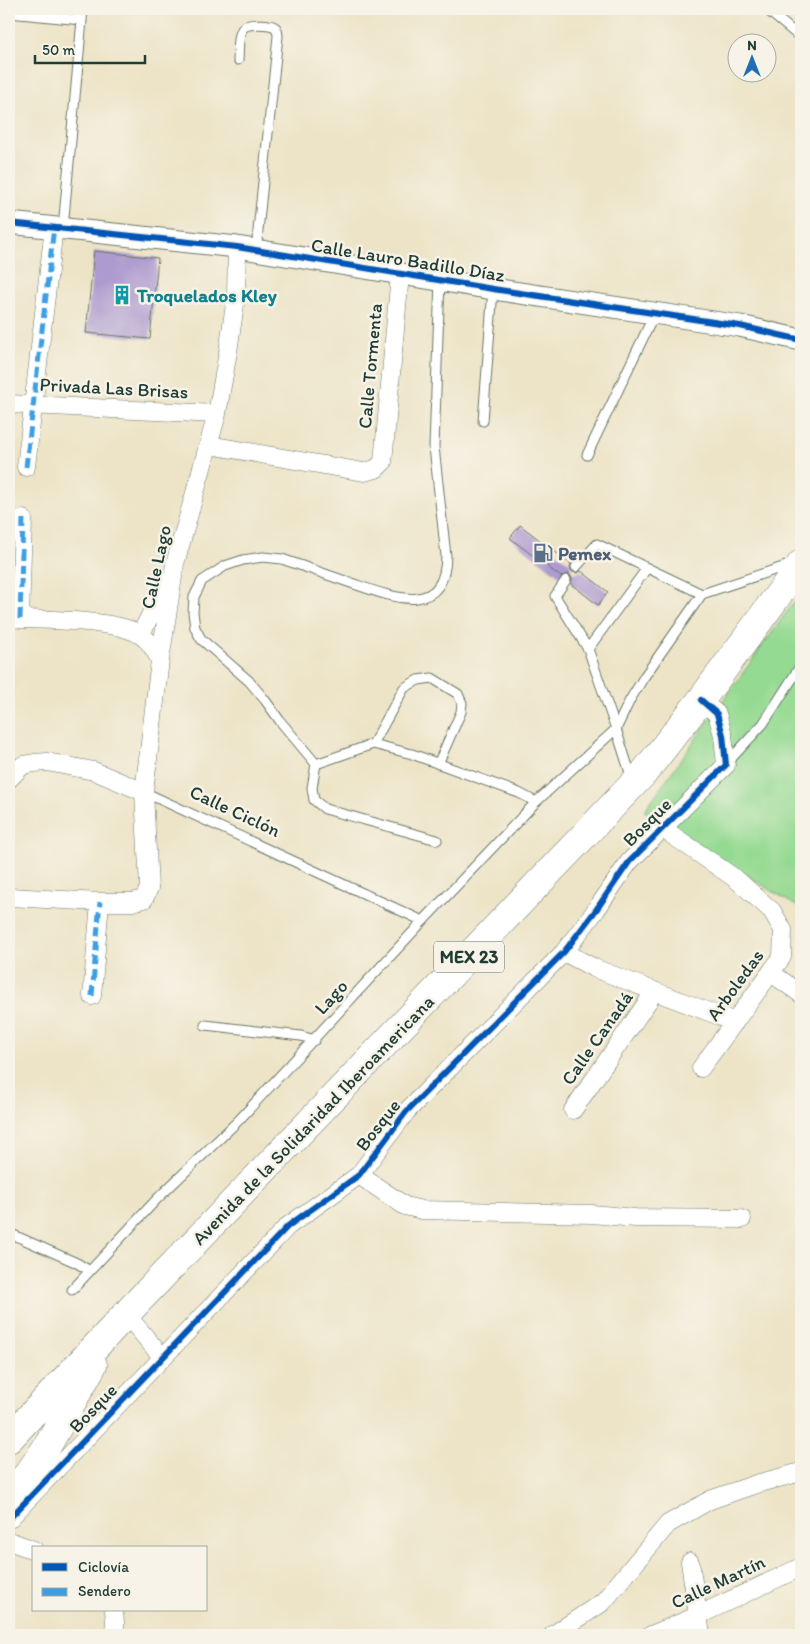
<svg xmlns="http://www.w3.org/2000/svg" width="810" height="1644" font-family="Itim,sans-serif">
  <rect width="100%" height="100%" fill="#f7f3e8"/>
  <filter id="ink" filterUnits="userSpaceOnUse"><feTurbulence type="fractalNoise" baseFrequency=".02" numOctaves="2"/><feDisplacementMap in="SourceGraphic" scale="10" xChannelSelector="R" yChannelSelector="G"/><feConvolveMatrix kernelMatrix="1 2 1 2 8 2 1 2 1" color-interpolation-filters="sRGB"/></filter>
  <filter id="wash" filterUnits="userSpaceOnUse"><feTurbulence type="fractalNoise" baseFrequency=".0096" numOctaves="4" result="noise"/><feDisplacementMap in="SourceGraphic" scale="20" xChannelSelector="R" yChannelSelector="G"/><feGaussianBlur stdDeviation="1.12" result="paint"/><feColorMatrix in="noise" values="0 0 0 0 0 0 0 0 0 0 0 0 0 0 0 0 0 1.4 0 .05"/><feComposite in="paint" operator="in"/></filter>
  <g filter="url(#wash)">
    <rect width="100%" height="100%" fill="#ede4c7"/>
    <path fill="#95da92" stroke="#5a8c63" d="M801,592V909L644,811Z"/>
    <g id="blocks">
      <path fill="#ad9acf" d="M94,251L158,258L150,339L86,333Z
        M520,525L571,564L570,568L572,572L577,573L581,571L608,592L598,605L571,584L572,580L570,575L566,574L561,577L510,538Z"/>
    </g>
  </g>
  <g filter="url(#ink)">
    <use href="#blocks" fill-opacity="0" stroke="#677767" stroke-width="1"/>
    <g fill="none" stroke-linecap="round" stroke-linejoin="round">
      <defs>
        <path id="service" d="M766,9L801,38
          M9,13L82,20
          M238,60C239,51 237,36 243,28C246,23 272,23 276,28C277,30 278,33 278,36L256,250
          M63,228L83,9
          M440,280L434,447L446,556C445,620 389,596 351,583C328,575 305,567 282,559L263,557L243,560L225,566L202,581L194,597L193,612L195,628L201,639L249,681L265,700L280,721L316,764L373,744L412,754L519,793L536,802
          M483,421L493,289
          M587,455L655,313
          M576,567L597,544L702,594
          M588,649L647,568
          M373,744L404,688L418,680L432,678L458,694L462,703L461,712L438,764
          M316,764L312,788L314,800L325,809L437,840
          M726,764L763,724L801,665
          M632,779L616,729L630,700L644,677L702,594L792,564
          M144,792L423,921
          M205,1025L301,1036L315,1040
          M9,1233L77,1263L90,1271
          M72,1290L157,1199L239,1120L423,921L536,802L616,729L588,649L555,596L566,580"/>
        <path id="minor" d="M9,404L217,414
          M209,445L364,472L376,469L383,462L400,274
          M26,467L54,227
          M9,618C39,621 119,618 142,636C151,642 155,651 160,660
          M20,619L23,519
          M141,634L167,581
          M9,779L23,765L34,763L47,762L94,771L144,792
          M662,828L736,879L772,911L783,930L782,957L701,1068
          M9,897L100,902H132L144,899L149,888L144,792L160,660L175,564L217,414L228,352L236,297L237,247
          M564,952L594,968L735,1022
          M771,973L801,994
          M92,996L100,902
          M573,1110L655,991
          M359,1175L405,1206L422,1210L592,1214L635,1218L742,1219
          M126,1314L162,1357
          M9,1519L288,1226L359,1175L406,1112L564,952L596,910L629,862L726,765L723,735L717,714L701,700
          M9,1541L34,1550
          M690,1562L701,1635
          M114,1610L116,1635
          M553,1635L603,1602L668,1524L710,1500L756,1484L801,1472
          M651,1635L697,1616L801,1567"/>
        <path id="tertiary" d="M9,223L237,247L493,289L740,326L801,340"/>
        <path id="trunk" d="M9,1439L126,1314L643,774L701,700L801,564
          M9,1494L28,1474L46,1448L93,1365"/>
      </defs>
      <use href="#service" stroke="#677767" stroke-width="11"/>
      <use href="#minor" stroke="#677767" stroke-width="19"/>
      <use href="#tertiary" stroke="#677767" stroke-width="23"/>
      <use href="#trunk" stroke="#677767" stroke-width="29"/>
      <use href="#service" stroke="#fff" stroke-width="9"/>
      <use href="#minor" stroke="#fff" stroke-width="18"/>
      <use href="#tertiary" stroke="#fff" stroke-width="21"/>
      <use href="#trunk" stroke="#fff" stroke-width="28"/>
      <path stroke="#3c9ee2" stroke-width="5" stroke-dasharray="10 5" stroke-linecap="butt" d="M26,467L54,227
        M20,619L23,519
        M92,996L100,902"/>
      <defs>
        <path id="cycleway" d="M9,223L237,247L493,289L740,326L801,340
          M9,1519L288,1226L359,1175L406,1112L564,952L596,910L629,862L726,765L723,735L717,714L701,700"/>
      </defs>
      <use href="#cycleway" stroke="#f7f3e8" stroke-width="9"/>
      <use href="#cycleway" stroke="#0057b8" stroke-width="6"/>
    </g>
  </g>
  <defs>
    <symbol id="building-bare" viewBox="-9 -9 18 18"><path d="M-4-6H4V6H1V3H-1V6H-4ZM-2.5-4.3h1.7v1.8h-1.7ZM.8-4.3h1.7v1.8H.8ZM-2.5-1h1.7V.8h-1.7ZM.8-1h1.7V.8H.8Z" fill="#0f9aa8" stroke="#f7f3e8" stroke-width="2.5" paint-order="stroke"/></symbol>
    <symbol id="fuel-bare" viewBox="-9 -9 18 18"><path d="M-5.5-6h7V0h2V4h1.3V-2.5L3-4.5l.8-.8L6-3V5H2.5V1h-1V6h-7ZM-4.2-4.7v3.2H.2V-4.7Z" fill="#5c6f8a" stroke="#f7f3e8" stroke-width="2.5" paint-order="stroke"/></symbol>
  </defs>
  <g fill-rule="evenodd">
    <use href="#building-bare" x="108" y="281" width="28" height="28"/>
    <use href="#fuel-bare" x="529" y="539" width="28" height="28"/>
  </g>
  <g text-anchor="middle" dominant-baseline="central" stroke-width="5" stroke-linejoin="round" paint-order="stroke">
    <rect fill="#f7f3e8" stroke="#60746a" stroke-width="1" x="434" y="941.5" width="70" height="31" rx="4"/>
    <g font-size="18" font-weight="bold" fill="#1f3d34">
      <text x="469" y="957">MEX 23</text>
    </g>
    <g font-size="19" fill="#1f3d34" stroke="#f7f3e8">
      <text transform="translate(408 260) rotate(9)">Calle Lauro Badillo Díaz</text>
      <text transform="translate(370 366) rotate(-85)">Calle Tormenta</text>
      <text transform="translate(114 388) rotate(3)">Privada Las Brisas</text>
      <text transform="translate(156 567) rotate(-78)">Calle Lago</text>
      <text transform="translate(235 811) rotate(25)">Calle Ciclón</text>
      <text transform="translate(647 822) rotate(-45)">Bosque</text>
      <text transform="translate(735 985) rotate(-54)">Arboledas</text>
      <text transform="translate(331 997) rotate(-48)">Lago</text>
      <text transform="translate(597 1038) rotate(-55)">Calle Canadá</text>
      <text transform="translate(313 1120) rotate(-46)">Avenida de la Solidaridad Iberoamericana</text>
      <text transform="translate(378 1125) rotate(-52)">Bosque</text>
      <text transform="translate(93 1408) rotate(-46)">Bosque</text>
      <text transform="translate(718 1582) rotate(-25)">Calle Martín</text>
    </g>
    <g font-size="19" font-weight="bold" fill="#0d838f" stroke="#f7f3e8" text-anchor="start">
      <text x="137" y="295">Troquelados Kley</text>
    </g>
    <g font-size="19" font-weight="bold" fill="#4e5e75" stroke="#f7f3e8" text-anchor="start">
      <text x="558" y="553">Pemex</text>
    </g>
  </g>
  <rect width="810" height="1644" fill="none" stroke="#f7f3e8" stroke-width="30"/>
  <rect x="32" y="1546" width="175" height="65" fill="#f7f3e8" stroke="#a1aaa0"/>
  <rect x="42" y="1563" width="25" height="8" fill="#0057b8" stroke="#a1aaa0"/>
  <text x="78" y="1572" font-size="15" fill="#1f3d34">Ciclovía</text>
  <rect x="42" y="1588" width="25" height="8" fill="#3c9ee2" stroke="#a1aaa0"/>
  <text x="78" y="1596" font-size="15" fill="#1f3d34">Sendero</text>
  <g transform="translate(752 58)"><circle r="24" fill="#f7f3e8" stroke="#a1aaa0"/>
  <path d="M0-4L9 19L0 12L-9 19Z" fill="#1f6fb2"/>
  <text y="-8" font-size="14" font-weight="bold" text-anchor="middle" fill="#1f3d34">N</text>
  </g>
  <path d="M35 55v8h110v-8" fill="none" stroke="#1f3d34" stroke-width="2.5"/>
  <text x="42" y="55" font-size="15" fill="#1f3d34" stroke="#f7f3e8" stroke-width="4" paint-order="stroke">50 m</text>
</svg>
